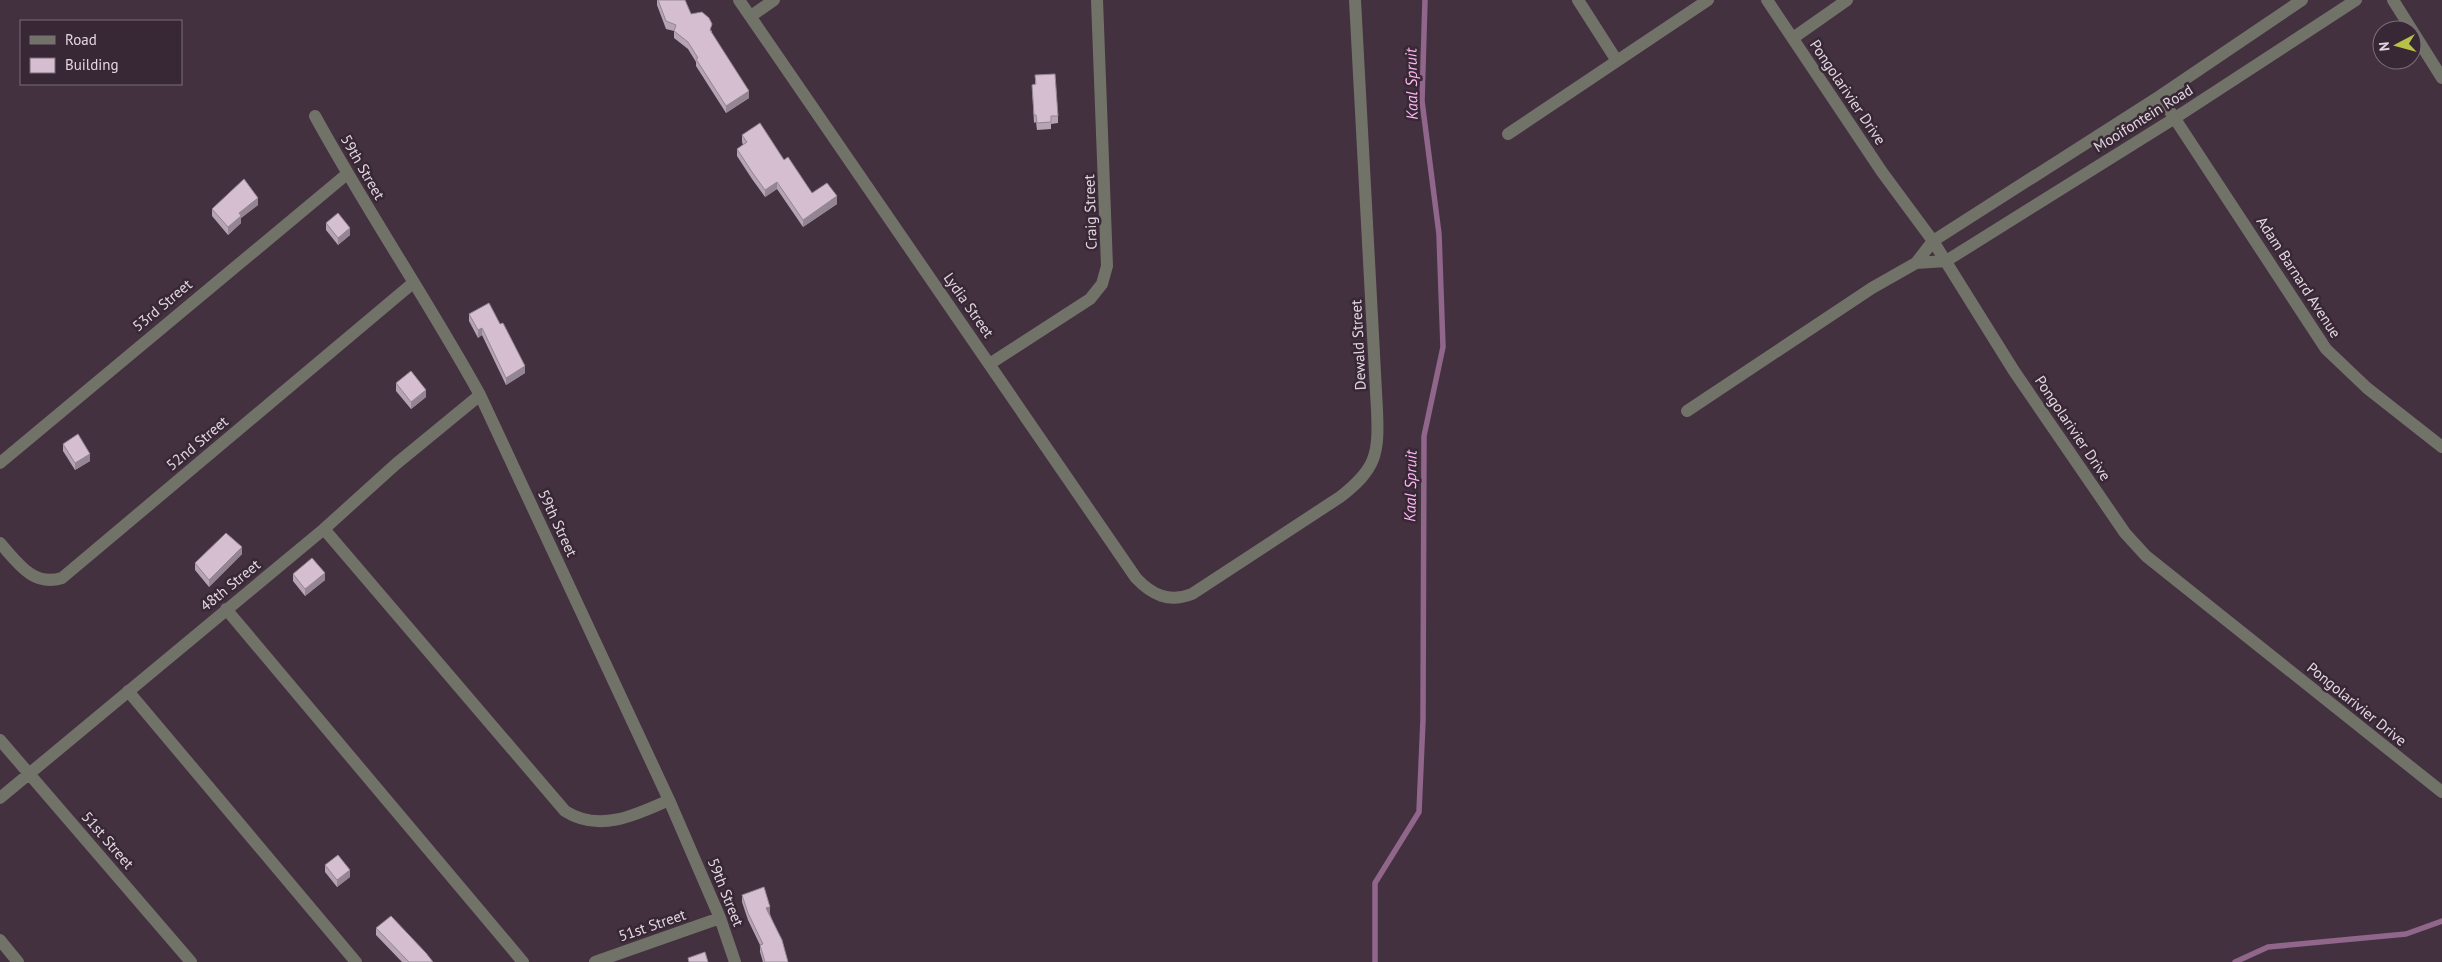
<svg xmlns="http://www.w3.org/2000/svg" width="2442" height="962" font-family="'PT Sans',sans-serif">
  <rect width="100%" height="100%" fill="#433140"/>
  <g fill="none" stroke-linecap="round" stroke-linejoin="round">
    <path stroke="#91668b" stroke-width="5.5" d="M1375,962V883L1419,812L1423,720L1424,436L1443,347L1439,234L1422,101L1425,0
      M2235,962L2268,947L2406,934L2442,921"/>
    <path stroke="#727368" stroke-width="12" d="M739,0L1136,578C1152,595 1169,603 1192,594L1340,497C1376,469 1379,455 1377,410L1355,0
      M1578,0L1617,61
      M1767,0L1882,172L1933,241L2014,371L2125,533L2146,556L2442,792
      M2393,0L2442,78
      M751,16L774,0
      M1793,38L1847,0
      M2160,96L2326,349L2367,388L2442,447
      M315,116C367,211 428,301 480,395L669,800L720,918L735,962
      M1508,134L1708,0
      M1916,263L1946,261L2175,118L2356,0
      M991,363L1090,299L1102,284L1107,266L1097,0
      M1687,411L1872,288L1916,263L1933,241L2160,96L2302,0
      M0,463L347,174
      M324,529L565,811C599,833 636,815 669,800
      M0,543C18,563 33,587 62,578L413,283
      M226,609L523,962
      M128,691L356,962
      M0,740L191,962
      M0,798L324,529L396,464L480,395
      M0,940L18,962
      M595,962L720,918"/>
  </g>
  <path fill="#b6a3b3" d="M657,0H685L691,14L712,31V33L749,98L726,113L696,66V62L688,49L674,38V31L666,29L657,5Z
    M1035,75L1058,116V123L1051,124V129L1037,130L1036,122L1034,123L1032,85H1035Z
    M742,135L784,160L812,193L837,204L803,227L777,189L765,197L752,179L737,156V149L743,145L742,142Z
    M258,205L241,218V223L228,235L212,216V209Z
    M326,223L350,235L338,245L326,230Z
    M469,314L500,324L525,373L506,385L482,335L478,338L469,321Z
    M396,383L426,397L411,409L396,391Z
    M63,444L90,461L75,470L63,451Z
    M242,554L209,587L195,570V563Z
    M293,574L325,580L305,596L293,581Z
    M325,865L350,877L337,887L325,872Z
    M742,895L770,914L788,962H763L760,952V945L748,920L742,902Z
    M376,928L433,962H402L376,935Z"/>
  <path fill="#948592" d="M749,91V98L726,113V106Z
    M777,182V189L765,197V190Z
    M837,196V204L803,227V220Z
    M258,198V205L241,218V223L228,235V227L239,213Z
    M350,228V235L338,245V238Z
    M482,328V335L478,338V330Z
    M525,366V373L506,385V378Z
    M426,390V397L411,409V402Z
    M90,454V461L75,470V463Z
    M242,547V554L209,587V580Z
    M325,573V580L305,596V589Z
    M350,870V877L337,887V880Z
    M770,907V914L766,915V908Z"/>
  <path fill="#d4bed0" stroke="#948592" d="M658,0H685L691,14L702,12L709,18L712,24L710,30L749,91L726,106L696,59L698,58L688,42L674,31L676,25L666,21Z
    M1055,74L1058,116H1051V122L1037,123L1036,115H1034L1032,85L1036,84L1035,75Z
    M760,123L784,160L788,157L812,193L827,183L837,196L803,220L777,182L765,190L752,172L737,149L747,142L742,135Z
    M244,179L258,198L239,213L241,216L228,227L212,209Z
    M338,213L350,228L338,238L326,223Z
    M489,303L500,324L503,323L525,366L506,378L482,328L478,330L469,314Z
    M411,371L426,390L411,402L396,383Z
    M78,434L90,454L75,463L63,444Z
    M226,533L242,547L209,580L195,563Z
    M312,558L325,573L305,589L293,574Z
    M338,855L350,870L337,880L325,865Z
    M764,887L770,907L766,908L782,940L788,962H765L760,945L763,944L748,913L742,895Z
    M391,916L426,953L433,962H409L376,928Z
    M705,952L708,962H689L688,958Z"/>
  <g text-anchor="middle" dominant-baseline="central" stroke-width="5" stroke-linejoin="round" paint-order="stroke">
    <g font-size="15" fill="#e2d7e0" stroke="#382735">
      <text transform="translate(1848 92) rotate(56)">Pongolarivier Drive</text>
      <text transform="translate(2143 118) rotate(-32)">Mooifontein Road</text>
      <text transform="translate(363 167) rotate(60)">59th Street</text>
      <text transform="translate(1090 212) rotate(-92)">Craig Street</text>
      <text transform="translate(2299 277) rotate(57)">Adam Barnard Avenue</text>
      <text transform="translate(162 305) rotate(-40)">53rd Street</text>
      <text transform="translate(969 305) rotate(55)">Lydia Street</text>
      <text transform="translate(1358 345) rotate(-93)">Dewald Street</text>
      <text transform="translate(2073 428) rotate(56)">Pongolarivier Drive</text>
      <text transform="translate(197 443) rotate(-40)">52nd Street</text>
      <text transform="translate(558 523) rotate(65)">59th Street</text>
      <text transform="translate(230 585) rotate(-39)">48th Street</text>
      <text transform="translate(2357 704) rotate(39)">Pongolarivier Drive</text>
      <text transform="translate(108 840) rotate(49)">51st Street</text>
      <text transform="translate(726 892) rotate(68)">59th Street</text>
      <text transform="translate(652 925) rotate(-19)">51st Street</text>
    </g>
    <g font-size="16" font-style="italic" fill="#fcb8f1" stroke="#382735">
      <text transform="translate(1411 84) rotate(-91)">Kaal Spruit</text>
      <text transform="translate(1410 486) rotate(-89)">Kaal Spruit</text>
    </g>
  </g>
  <rect x="20" y="20" width="162" height="65" fill="#382735" stroke="#7c6d79"/>
  <rect x="30" y="36" width="25" height="8" fill="#727368" stroke="#7c6d79"/>
  <text x="65" y="45" font-size="15" fill="#e2d7e0">Road</text>
  <rect x="30" y="58" width="25" height="15" fill="#d4bed0" stroke="#7c6d79"/>
  <text x="65" y="70" font-size="15" fill="#e2d7e0">Building</text>
  <g transform="translate(2397 45) rotate(264)"><circle r="24" fill="#382735" stroke="#7c6d79"/>
  <path d="M0-4L9 19L0 12L-9 19Z" fill="#b8c147"/>
  <text y="-8" font-size="14" font-weight="bold" text-anchor="middle" fill="#e2d7e0">N</text>
  </g>
</svg>
